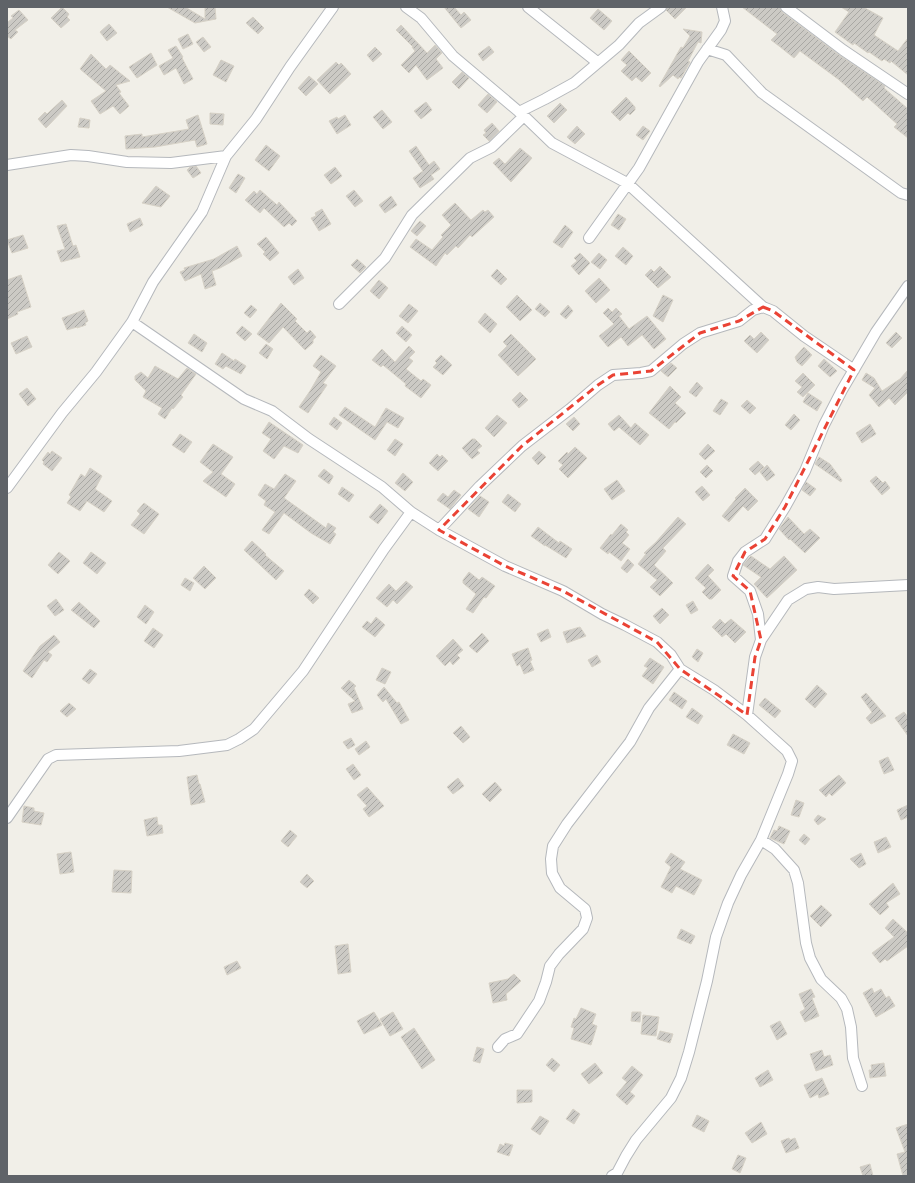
<svg xmlns="http://www.w3.org/2000/svg" width="915" height="1183" font-family="'DejaVu Sans',sans-serif">
  <defs>
    <pattern id="building-hatch" width="6" height="6" patternUnits="userSpaceOnUse"><rect width="6" height="6" fill="#cccac5"/><path d="M-1 1l2-2M0 6l6-6M5 7l2-2" fill="none" stroke="#a9a8a4"/></pattern>
  </defs>
  <rect width="100%" height="100%" fill="#f1efe8"/>
  <path fill="url(#building-hatch)" stroke="#d6d1c6" d="M62,7L69,14L67,17L70,20L61,28L51,18Z
    M167,7H185L205,19V7H215L216,19L195,23Z
    M444,7H454L461,15L464,12L471,20L461,28Z
    M667,7H687L675,19L666,10Z
    M742,7H780L782,12L839,55L885,86L884,88L908,109V138L894,127L897,124L867,97L863,101L838,79L800,51L794,58L779,46L771,40L777,34Z
    M841,7H863L883,18L874,35L898,51L908,38V75L891,61L890,63L884,59L882,61L869,52L868,53L854,43L853,45L835,32L849,12Z
    M598,9L612,21L604,30L590,18Z
    M19,10L28,20L15,30L18,32L11,39L7,36V21L8,22L13,18L11,16Z
    M253,17L264,28L258,34L246,23Z
    M109,24L117,33L107,41L100,32Z
    M401,25L427,53L435,45L442,53L436,59L443,68L427,80L416,65L409,73L401,65L415,51L412,47H413L396,30Z
    M683,29L702,32L701,43L698,42L688,61L690,62L681,78L679,77L678,79L673,75L660,87L659,86L681,47L683,48L690,36Z
    M188,34L193,44L183,49L178,39Z
    M203,37L211,47L204,52L196,42Z
    M176,46L183,57L182,58L193,79L184,84L176,68L164,75L159,66L173,58L168,50Z
    M489,46L494,52L483,61L478,54Z
    M375,47L382,54L373,62L367,55Z
    M629,51L651,73L642,82L636,77L632,81L621,71L627,65L621,60Z
    M151,53L157,65L137,78L129,67Z
    M91,54L106,69L110,65L130,81L116,85L121,92L119,93L129,106L120,114L113,106L100,114L91,101L106,91L80,69Z
    M221,60L234,66L226,82L213,75Z
    M336,62L339,65L341,63L351,74L330,94L317,80Z
    M462,72L469,78L459,89L452,82Z
    M309,76L318,84L306,96L298,88Z
    M488,94L497,102L487,113L478,105Z
    M626,97L635,107V110L630,115L628,113L620,121L611,112Z
    M62,100L67,106L46,128L38,119L45,112L47,114Z
    M426,102L432,110L421,119L414,111Z
    M560,103L567,110L554,123L547,116Z
    M382,110L392,122L383,129L373,117Z
    M210,113L224,114L223,125L210,124Z
    M198,115L207,144L197,147L195,140L155,147L126,149L125,136L142,134V137L189,129L186,120Z
    M345,115L351,125L337,134L329,121L337,117L338,119Z
    M80,118L90,120L89,128L78,127Z
    M492,123L499,131L489,141L483,135L486,133L484,130Z
    M577,126L585,134L575,144L567,137Z
    M643,126L650,131L643,140L636,135Z
    M266,145L280,156L269,171L255,160Z
    M416,146L429,165L434,161L440,169L431,175L434,179L420,188L413,178L423,171L409,151Z
    M520,148L532,158L511,182L493,163L499,158L505,164Z
    M196,166L201,173L193,178L187,170L190,167Z
    M335,167L342,176L331,184L324,175Z
    M238,174L245,178L236,193L229,188Z
    M156,186L170,196L161,207L142,203Z
    M260,190L277,205L279,202L297,221L292,226L289,223L284,227L264,208L260,213L245,200L254,191L257,194Z
    M354,190L363,201L355,207L346,196Z
    M391,196L397,205L385,213L379,205Z
    M455,203L471,220L483,210L485,212L488,210L494,217L472,237L470,235L458,248L456,246L447,255L445,253L436,266L410,247L416,239L432,250L443,237L441,235L451,225L442,215Z
    M322,209L331,224L319,231L311,218L316,216L315,213Z
    M618,214L626,219L619,230L611,225Z
    M140,218L143,225L130,232L127,224Z
    M420,221L426,226L417,236L411,231Z
    M66,224L73,246L76,245L80,257L61,262L57,251L65,249L57,226Z
    M565,225L573,232L562,248L553,242Z
    M23,235L28,248L12,253L7,240Z
    M266,237L279,253L270,261L263,254L265,252L257,244Z
    M237,246L242,256L220,268L212,271L216,285L205,289L201,274L185,281L180,272L185,270L184,268L214,259Z
    M623,247L633,256L626,265L615,256Z
    M580,253L590,263L579,275L571,266L577,261L574,258Z
    M599,253L607,260L600,269L591,262Z
    M357,259L366,267L360,273L351,265Z
    M660,266L671,277L658,288L645,275L651,269L654,272Z
    M298,269L304,278L294,285L288,277Z
    M497,269L507,279L501,285L491,276Z
    M21,275L31,307L17,312L18,314L7,319V280Z
    M599,278L610,290L596,303L585,291Z
    M379,280L388,288L379,299L370,291Z
    M517,295L532,310L520,321L506,307Z
    M663,295L673,300L663,322L653,316Z
    M281,303L297,319L295,321L307,333L310,330L316,337L313,340V343L305,350L283,327L269,343L257,334Z
    M540,303L550,312L545,317L535,309Z
    M409,304L418,311L408,323L399,316Z
    M251,305L257,310L250,318L244,313Z
    M568,305L573,311L566,319L560,314Z
    M608,308L612,312L616,308L622,314L619,316L629,329L647,316L666,339L654,349L642,335L628,346L621,337L608,347L599,336L614,324L603,313Z
    M84,310L88,321L85,323L86,325L77,328V327L67,330L62,318Z
    M485,313L497,324L490,333L478,322Z
    M242,326L252,334L245,341L236,333Z
    M402,326L412,335L406,342L396,333Z
    M761,332L769,340L757,353L744,341L750,335L754,339Z
    M896,332L902,338L892,348L886,343Z
    M194,334L207,343L202,352L188,343Z
    M511,334L536,359L518,376L498,355L507,346L503,342Z
    M27,336L32,347L16,354L11,343Z
    M266,344L273,349L267,359L259,353Z
    M409,346L415,352L409,358L413,361L406,369L421,381L423,379L431,385L421,398L405,386L406,384L383,365L381,367L372,360L382,349L395,362Z
    M804,347L812,355L802,366L797,362L795,357Z
    M222,353L234,361L235,359L246,366L241,374L226,366L223,369L215,364Z
    M321,355L336,366L323,383L327,385L308,413L299,407L310,391L321,372L313,366Z
    M441,355L452,365L443,375L433,367L437,363L435,361Z
    M824,359L837,371L830,377L818,366Z
    M671,363L677,368L668,377L661,371Z
    M155,366L178,379L187,368L196,374L181,395L183,397L173,409L172,408L165,419L158,414L162,408L143,397L146,391L135,380V376L141,372L148,378Z
    M908,370V392L895,405L889,398L879,407L869,395L875,388L862,380L866,373L874,378L882,391L900,379Z
    M803,373L815,385L803,397L797,392L802,387L795,381Z
    M697,382L703,388L696,397L689,392Z
    M670,386L681,397L675,403L686,413L676,423L675,422L669,429L649,413Z
    M27,388L36,399L28,406L19,394Z
    M520,392L528,400L519,408L512,400Z
    M808,393L822,402L817,411L803,402Z
    M721,399L728,403L720,415L713,411Z
    M747,400L756,408L750,414L741,406Z
    M345,407L375,427L386,408L404,418L398,428L387,422L375,440L339,415Z
    M794,414L800,420L791,430L785,425Z
    M497,415L507,423L494,437L485,428Z
    M619,415L631,428L635,423L649,435L640,445L619,427L614,431L608,424Z
    M334,417L342,423L337,430L329,424Z
    M574,417L580,424L573,431L566,424Z
    M269,422L303,445L298,453L284,446L274,459L263,451L271,439L262,433Z
    M870,424L876,434L862,443L856,433Z
    M180,434L192,442L184,453L172,445Z
    M395,439L403,444L395,456L387,450Z
    M472,439H475L482,446L477,450L480,453L472,459L462,448Z
    M213,444L233,457L221,474L235,484L226,497L203,481L213,472L200,462Z
    M708,444L715,451L705,460L699,454Z
    M575,447L587,458L568,478L559,469L563,465L558,461L567,452L568,454Z
    M52,451L62,458L52,471L43,464L44,462L42,460L48,452L50,454Z
    M539,451L546,457L538,465L532,458Z
    M437,454L440,457L442,455L448,461L438,471L429,463Z
    M819,457L830,464L842,480L841,482L815,464Z
    M758,461L764,467L755,475L749,469Z
    M707,465L713,471L706,478L700,472Z
    M767,465L775,475L767,481L760,472Z
    M90,468L102,476L95,489L112,501L104,512L87,501L80,511L67,503L71,497L69,495L81,474L85,477Z
    M324,469L333,476V477L329,484L318,476Z
    M403,473L413,482L405,491L395,483Z
    M285,474L296,481L284,498L326,528L328,523L336,528L333,532L336,534L330,544L311,533L284,513L269,534L262,530L275,512L264,505L266,501L258,495L265,484L274,489Z
    M876,476L883,483L885,481L890,488L882,495L870,481Z
    M617,480L625,491L612,500L604,489Z
    M806,482L816,489L810,496L802,490Z
    M702,486L710,495L703,501L695,492Z
    M342,487L354,495L349,502L338,494Z
    M745,488L758,501L748,511L743,506L729,522L722,516L736,499L735,498Z
    M454,490L461,495L450,509L437,500L443,493L448,497Z
    M508,494L521,504L515,512L502,502Z
    M480,496L489,502L479,517L468,509Z
    M144,503L159,514L144,534L131,525L140,514L137,511Z
    M380,504L388,511L378,524L369,517Z
    M678,517L686,524L663,548L666,551L654,565L673,583L660,596L650,587L657,580L638,564L646,554L644,553L656,542Z
    M788,517L804,534L810,529L820,538L805,553L790,539L789,540L779,529Z
    M621,524L628,530L626,532L629,535L622,543L630,549L621,561L609,552L608,554L600,548L611,534L612,535Z
    M538,527L559,543L560,541L572,549L566,558L545,545V546L531,536Z
    M252,541L266,554L265,555L284,571L276,580L244,550Z
    M59,552L70,561L58,574L48,565Z
    M91,552L106,563L97,574L83,563Z
    M751,556L770,569L784,556L797,570L767,598L754,584L761,577L743,565Z
    M628,559L634,565L627,573L621,568Z
    M708,564L714,570L708,576L721,590L712,599H709L702,592L706,588L695,578Z
    M204,566L216,578L205,589L193,578Z
    M469,572L479,580L482,577L495,586L486,598L484,597L473,613L466,609L476,594L463,583V580Z
    M185,578L194,583L190,591L181,585Z
    M406,581L413,587L397,604L393,600L387,607L376,598L389,584L396,591Z
    M309,589L319,598L313,604L304,595Z
    M56,599L64,610L55,616L47,606Z
    M693,601L698,610L691,614L686,605Z
    M79,602L100,621L94,628L71,610Z
    M145,605L154,612L146,624L137,617Z
    M662,608L669,615L660,624L653,616Z
    M376,617L385,625L375,637L362,627L367,621L371,624Z
    M720,619L725,624L731,619L746,632L735,643L726,634L722,637L712,627Z
    M580,627L586,636L567,643L563,632Z
    M153,628L163,635L154,648L144,641Z
    M548,629L551,637L541,642L537,634Z
    M482,633L489,641L477,653L469,646Z
    M54,635L60,642L48,652L52,655L47,662L44,660L32,678L23,671L40,646Z
    M453,639L463,650L457,655L460,658L453,665L450,661L445,666L436,656Z
    M528,648L532,660L530,661L534,670L524,674L520,664L517,666L512,654Z
    M697,649L703,653L698,662L692,657Z
    M597,655L601,662L592,667L588,660Z
    M650,658L664,667L653,684L642,676L648,668L644,666Z
    M382,668L391,672L385,684L376,680Z
    M90,669L97,674L89,684L82,679Z
    M349,680L356,686L354,688L363,709L352,713L348,704L355,701L341,688Z
    M817,685L827,694L815,708L805,699Z
    M384,687L397,703L399,702L409,720L401,724L386,699L383,702L377,695Z
    M674,692L687,701L682,709L669,700Z
    M866,693L886,716L871,724L866,718L872,712L861,697Z
    M765,698L781,711L775,718L759,705Z
    M69,703L76,709L67,717L60,711Z
    M692,708L703,716L698,724L686,717Z
    M904,712L908,717V736L895,718Z
    M461,726L470,737L463,743L453,733Z
    M733,734L750,743L744,754L727,745Z
    M351,738L355,745L348,749L343,742Z
    M366,741L370,747L359,755L355,749Z
    M888,757L894,770L884,774L879,761Z
    M353,764L361,775L354,780L346,769Z
    M197,775L199,784H200L205,802L191,805L187,777Z
    M839,775L846,783L832,796L829,793L826,797L819,790Z
    M458,778L464,786L453,794L447,787Z
    M495,782L502,790L490,802L482,794Z
    M367,787L384,806L369,817L363,809L367,806L357,795Z
    M796,800L804,803L799,817L791,815Z
    M908,805V817L901,820L897,810Z
    M24,806L34,808V811L44,813L41,825L22,822Z
    M818,815L826,819L818,825L814,820Z
    M157,817L158,825H162L163,833L147,836L144,820Z
    M779,826L790,831L784,844L770,838L774,830L777,831Z
    M290,830L297,836L288,847L281,841Z
    M804,834L810,839L805,845L799,840Z
    M886,837L891,847L878,853L874,842Z
    M71,852L74,872L60,874L57,854Z
    M671,853L685,862L680,869L702,880L694,895L676,886L672,893L661,887L671,867L665,862Z
    M861,853L866,864L859,868L850,859Z
    M114,870L132,871L131,893L112,892Z
    M307,874L314,881L307,888L300,882Z
    M893,883L900,894L886,903L889,907L880,915L869,904Z
    M821,905L832,915L821,927L810,916Z
    M893,919L908,933V946L887,961L885,959L880,963L872,953L894,937L885,928Z
    M681,929L695,936L691,944L677,938Z
    M348,944L351,972L338,974L335,946Z
    M237,961L241,968L227,975L224,967Z
    M514,974L521,981L506,994L507,1000L493,1003L489,983L508,979Z
    M872,988L874,993L881,989L886,998L889,996L895,1006L876,1017L863,993Z
    M811,989L815,997L812,998L819,1016L805,1022L800,1012L805,1009L799,994Z
    M581,1008L596,1014L592,1024L597,1026L591,1045L571,1039L574,1028L571,1027L574,1018L576,1019Z
    M374,1012L382,1025L364,1034L357,1021Z
    M393,1012L403,1029L390,1036L380,1019Z
    M632,1012H641L640,1022L631,1021Z
    M643,1015L659,1017L656,1036L641,1034Z
    M780,1021L787,1034L777,1040L770,1026Z
    M414,1028L435,1060L422,1069L401,1037Z
    M660,1031L673,1034L670,1043L657,1039Z
    M477,1047L484,1049L480,1063L473,1061Z
    M822,1050L824,1057L830,1055L833,1065L816,1071L810,1054Z
    M552,1058L560,1065L554,1072L546,1065Z
    M595,1063L603,1073L589,1084L581,1074Z
    M884,1063L886,1076L870,1078L869,1070H872L871,1065Z
    M632,1066L643,1075L630,1092L635,1096L627,1105L616,1095L627,1082L622,1078Z
    M768,1070L773,1080L760,1087L755,1078Z
    M822,1078L829,1094L819,1098L818,1094L810,1098L804,1085Z
    M517,1090H532V1102L517,1103Z
    M573,1109L580,1114L574,1124L566,1119Z
    M697,1115L709,1121L704,1132L692,1126Z
    M540,1116L549,1121L540,1135L531,1129Z
    M761,1122L767,1134L752,1143L745,1133Z
    M908,1124V1176H903L897,1154L905,1152L896,1128Z
    M789,1138L790,1140L795,1138L799,1148L786,1153L781,1141Z
    M505,1143L513,1145L509,1156L497,1152L500,1144L504,1146Z
    M738,1155L746,1158L740,1173L732,1169Z
    M870,1164L873,1176H863L860,1167Z"/>
  <g fill="none" stroke-linecap="round" stroke-linejoin="round">
    <defs>
      <path id="minor" d="M406,7L421,18L453,56L524,116L552,143L627,183L763,307
        M528,7L597,62
        M786,7L843,50L908,94
        M707,49L726,55L762,93L901,193L908,195
        M519,112L545,99L574,83L619,45L639,23L661,7
        M7,165L71,155L88,156L127,162L171,163L226,156
        M589,238L639,168L698,62L721,30L725,21L722,7
        M339,304L385,258L412,215L470,158L492,147L524,116
        M132,322L244,399L272,411L309,439L382,487L411,512L439,530L505,566L563,591L602,614L625,625L657,642L671,655L680,669L714,690L747,715L787,751L792,761L788,774L761,840L741,875L728,903L716,937L707,981L689,1052L681,1078L671,1098L636,1140L626,1156L617,1173L612,1176
        M7,488L62,413L96,372L132,322L153,282L202,212L226,156L256,119L290,67L333,7
        M439,530L480,486L522,446L570,409L598,385L613,375L641,373L651,371L683,344L700,333L739,321L753,310L763,307L773,311L804,336L854,370
        M761,640L758,614L750,591L733,576L738,561L745,552L765,539L785,507L805,471L824,425L842,390L876,332L908,286
        M747,715L755,657L761,640L788,600L806,589L818,587L834,589L908,585
        M7,818L48,759L56,755L179,751L227,745L239,739L254,729L303,671L384,549L411,512
        M761,840L775,849L794,870L798,883L806,943L810,958L821,979L841,998L847,1009L851,1027L853,1058L862,1086
        M498,1047L505,1039L517,1034L539,1001L546,982L550,966L559,954L583,929L587,918L585,909L560,888L552,873L551,859L553,846L567,824L630,742L649,708L680,669"/>
    </defs>
    <use href="#minor" stroke="#b5b8bc" stroke-width="12"/>
    <use href="#minor" stroke="#fff" stroke-width="10"/>
  </g>
  <path fill="none" stroke="#ea4335" stroke-width="3" stroke-dasharray="8 5" stroke-linejoin="round" d="M763,307L773,311L854,370L785,507L765,539L745,552L733,576L750,591L761,640L755,657L747,715L680,669L657,642L563,591L505,566L439,530L522,446L598,385L613,375L651,371L700,333L739,321Z"/>
  <rect width="915" height="1183" fill="none" stroke="#5f6368" stroke-width="16"/>
</svg>
